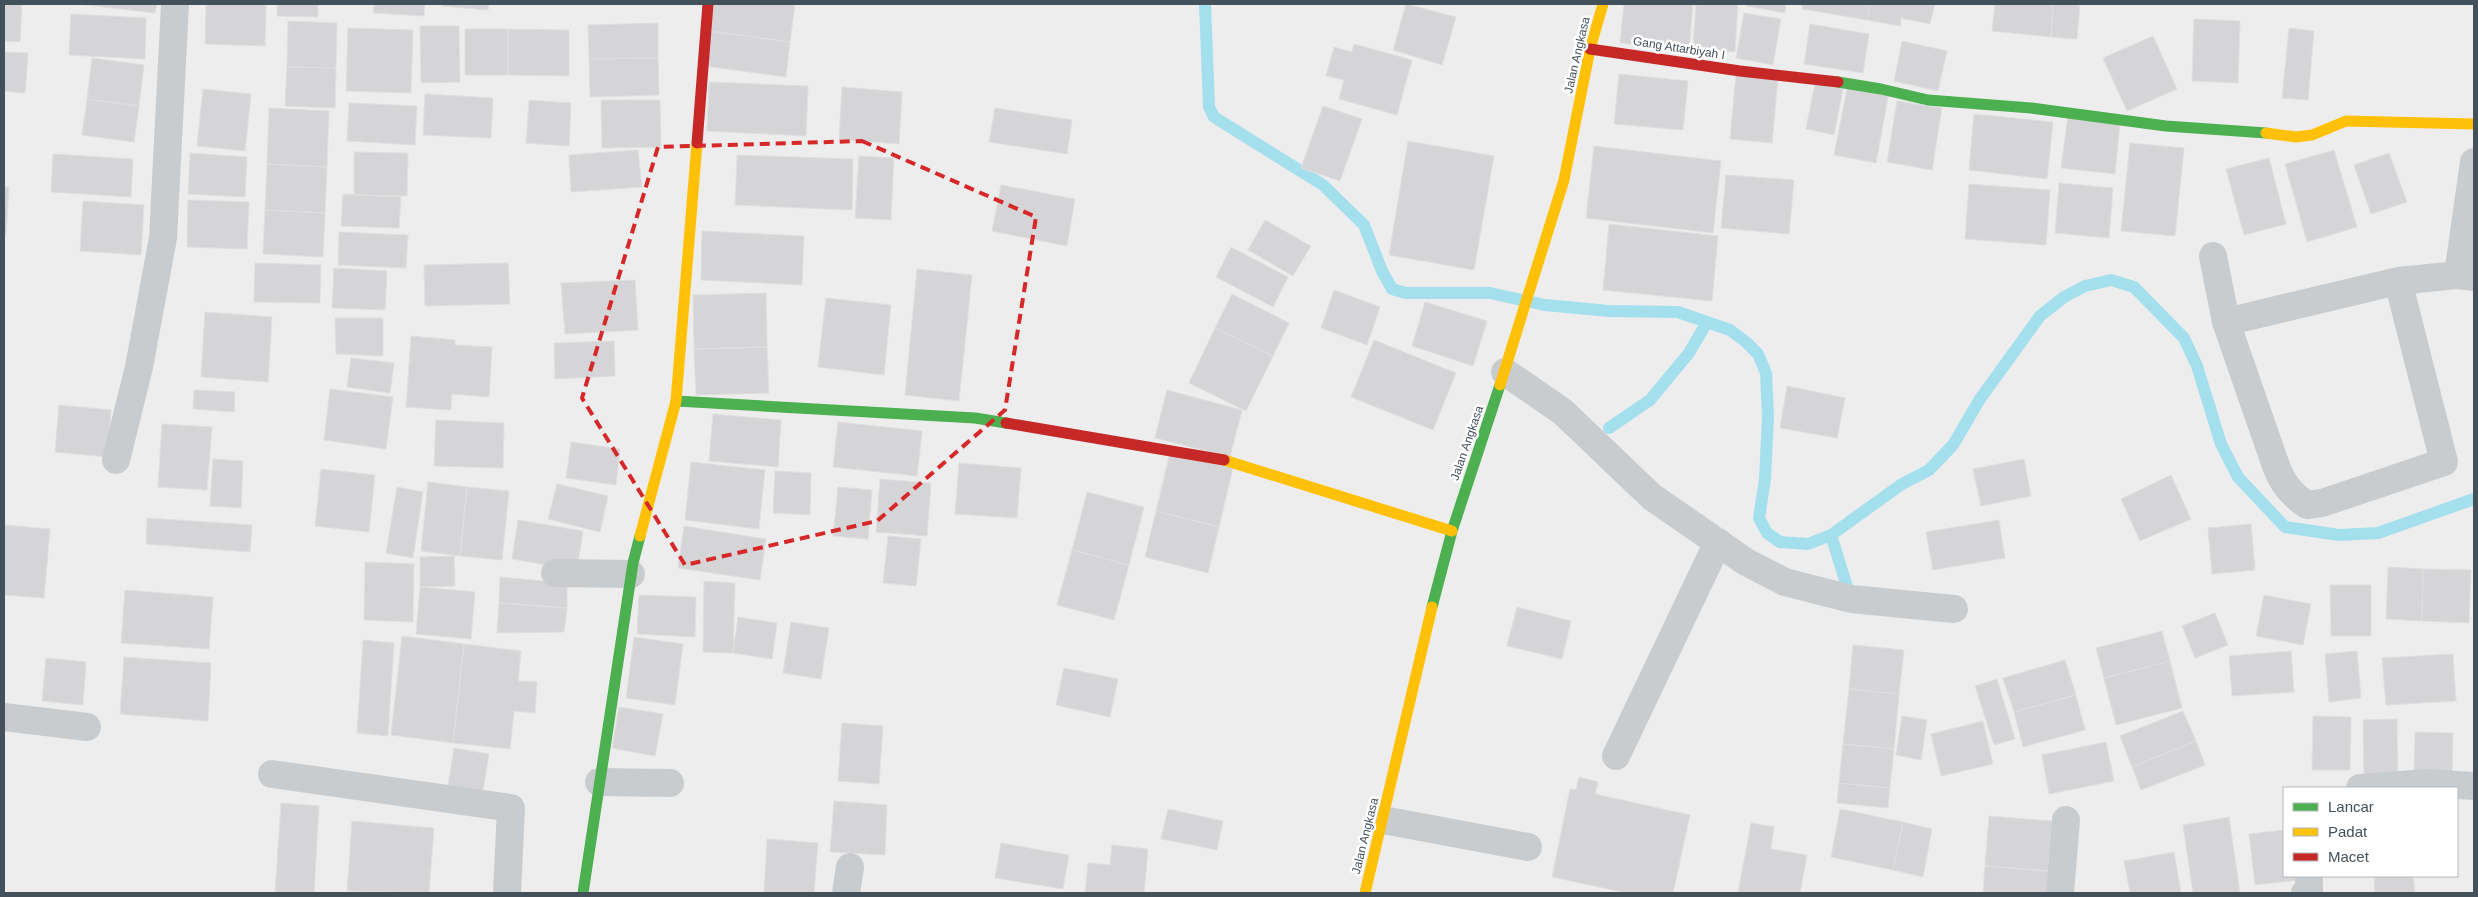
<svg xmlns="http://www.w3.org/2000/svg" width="2478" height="897" font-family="Helvetica,sans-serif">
  <rect width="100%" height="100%" fill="#eeeded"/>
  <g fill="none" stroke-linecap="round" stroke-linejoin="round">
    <path stroke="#a4dfed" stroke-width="12" d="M1205,4L1209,107L1214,117L1323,185L1364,225L1382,271L1392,289L1406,293H1490L1545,305L1609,311L1678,312L1730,330L1746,342L1758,354L1766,373L1768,417L1765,479L1759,518L1767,533L1780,542L1808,544L1831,535L1902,484L1929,470L1953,445L1980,399L2040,316L2064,297L2085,286L2111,280L2134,287L2184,338L2197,366L2221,444L2238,477L2285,527L2339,535L2378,533L2474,499
      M1609,428L1650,400L1689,353L1707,322
      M1831,535L1848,590"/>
  </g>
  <path fill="#d5d5d7" stroke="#dfdfe0" d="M4,4H22L20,42L4,41Z
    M77,4H157L155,13Z
    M206,4H266L265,46L205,44Z
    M277,4H318V17L277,16Z
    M374,4H425L424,16L373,13Z
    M442,4H489L488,10L442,6Z
    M712,4H795L790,42L709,31Z
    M1406,4L1456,17L1442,65L1393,50Z
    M1624,4H1693L1689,50L1620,43Z
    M1696,4H1738L1735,52L1693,48Z
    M1747,4H1786L1785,13L1746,6Z
    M1802,4H1870L1867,20L1802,9Z
    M1870,4H1935L1930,24L1901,18L1900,26L1867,20Z
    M1995,4H2053L2051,37L1992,31Z
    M2053,4H2080L2077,39L2051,37Z
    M1744,13L1781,19L1773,65L1736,58Z
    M71,14L146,18L145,59L69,55Z
    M2194,19L2240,21L2238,83L2192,81Z
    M288,21L337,23L336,68L287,67Z
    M658,23V58L589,59L588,25Z
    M1810,24L1869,34L1863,73L1804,64Z
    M420,26H459L460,82L421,83Z
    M348,28L413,30L411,93L346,91Z
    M2289,28L2314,31L2308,100L2282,98Z
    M465,29H508V75H465Z
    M508,29L569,30V76L508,75Z
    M709,31L790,42L786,77L705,66Z
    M2153,36L2177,89L2127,111L2103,58Z
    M1902,41L1947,51L1938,91L1894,81Z
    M1354,44L1412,60L1397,115L1339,99L1344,80L1326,76L1334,47L1352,52Z
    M4,52L28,53L25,93L4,91Z
    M92,58L144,65L139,106L87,99Z
    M658,58L659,95L590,97L589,59Z
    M287,67L336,68L335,108L285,106Z
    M1619,74L1688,81L1683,130L1614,124Z
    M1736,74L1778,78L1772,143L1730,139Z
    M709,82L808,86L806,136L707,131Z
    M1815,83L1843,89L1834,135L1806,129Z
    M1848,84L1889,92L1876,163L1834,155Z
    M842,87L902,92L899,144L839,139Z
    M203,89L251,94L245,151L197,146Z
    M425,94L493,98L491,138L423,135Z
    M87,99L139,106L134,142L82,135Z
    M529,100L571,103L569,146L526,143Z
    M601,100H660L661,147L602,148Z
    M1897,101L1942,108L1932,170L1887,162Z
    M349,103L417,106L415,145L347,141Z
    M1323,106L1362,119L1340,181L1301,168Z
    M269,108L329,111L327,167L267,164Z
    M995,108L1072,120L1067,154L989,142Z
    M1974,114L2053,122L2047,179L1969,170Z
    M2068,116L2120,122L2115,174L2061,168Z
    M1408,141L1494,156L1474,270L1389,255Z
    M2130,143L2184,148L2175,236L2121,231Z
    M1594,146L1721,161L1713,233L1586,218Z
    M638,150L642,187L571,192L569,155Z
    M2334,150L2357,227L2307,242L2285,164Z
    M354,152L408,153L407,196L354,195Z
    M190,153L247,157L245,197L188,194Z
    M2389,153L2407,202L2371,214L2354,165Z
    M53,154L133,159L131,197L51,192Z
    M737,155L853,159L852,210L735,205Z
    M859,156L894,158L891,220L855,218Z
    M2269,158L2286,224L2244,235L2226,169Z
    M267,164L327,167L325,213L265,210Z
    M1726,175L1794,180L1789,234L1721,228Z
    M2059,183L2113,188L2109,238L2055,233Z
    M1969,184L2050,190L2046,245L1965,239Z
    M1001,185L1075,199L1067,246L992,231Z
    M4,187H9L6,235L4,234Z
    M343,194L401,197L399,228L341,226Z
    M188,200L249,202L247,249L187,247Z
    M83,201L144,205L141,255L80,251Z
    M265,210L325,213L323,257L263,254Z
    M1265,220L1311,246L1293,276L1248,250Z
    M1609,224L1718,236L1712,301L1603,290Z
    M702,231L804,236L802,285L701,280Z
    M339,232L408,235L406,268L338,265Z
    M1231,247L1288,277L1273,307L1216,277Z
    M255,263L321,265L320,303L254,302Z
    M508,263L510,304L425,306L424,265Z
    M334,268L387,271L385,310L332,308Z
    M917,269L972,275L959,401L905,395Z
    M635,280L638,330L565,334L561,283Z
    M1334,290L1380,307L1367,345L1321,328Z
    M766,293L767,347L694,349L693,295Z
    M1232,294L1289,323L1273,356L1215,328Z
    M826,298L891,305L884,375L818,367Z
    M1425,302L1487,321L1473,366L1412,346Z
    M205,312L272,317L268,382L201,377Z
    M335,318H383V356L336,354Z
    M1215,328L1273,356L1246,411L1189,383Z
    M411,336L455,340V345L492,347L489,397L452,394L451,410L406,407Z
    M1374,340L1456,373L1433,430L1351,397Z
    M614,341L615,376L555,379L554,343Z
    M767,347L769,393L696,395L694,349Z
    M351,358L394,363L390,393L347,387Z
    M1787,386L1845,398L1837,438L1780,428Z
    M330,389L393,397L386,449L324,440Z
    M194,390L235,392L234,412L193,409Z
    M1167,390L1242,410L1230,457L1155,438Z
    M59,405L111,410L108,457L55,452Z
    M713,414L781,420L778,467L709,461Z
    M436,420L504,423L503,468L434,466Z
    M838,422L922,431L917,476L833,467Z
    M162,424L212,427L207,490L158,487Z
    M571,442L620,449L616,485L566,478Z
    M1170,453L1233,468L1219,527L1156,511Z
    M213,459L243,461L241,508L210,506Z
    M2024,459L2031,496L1981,506L1973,469Z
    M691,462L765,470L759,529L685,520Z
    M959,463L1021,468L1017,518L955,514Z
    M321,469L375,475L369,532L315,526Z
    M775,471L811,473L810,515L773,513Z
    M2171,475L2191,519L2140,541L2121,499Z
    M880,479L931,483L927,536L876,532Z
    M428,482L467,487L460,556L421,551Z
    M557,484L608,496L600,532L548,519Z
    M397,487L423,492L413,558L386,553Z
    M467,487L509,491L502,560L460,556Z
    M838,487L872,490L868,539L833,536Z
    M1087,492L1144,507L1129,565L1072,550Z
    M1156,511L1219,527L1208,573L1145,557Z
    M147,518L252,525L250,552L146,544Z
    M518,520L583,531L577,570L512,559Z
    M1999,520L2005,558L1933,570L1926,532Z
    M2251,524L2255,570L2212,574L2208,528Z
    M4,525L50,529L44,598L4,595Z
    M684,526L766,539L760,580L678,568Z
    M888,536L921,539L916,586L883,583Z
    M1072,550L1129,565L1114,620L1057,605Z
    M454,556L455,586L420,587V557Z
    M365,562L414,564L413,622L364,620Z
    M2388,567L2423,569L2422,621L2386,619Z
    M2423,569L2471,570L2469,623L2422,621Z
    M500,577L567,583V608L499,603Z
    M704,581L735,583L733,653L703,652Z
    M2330,585H2371V636H2331Z
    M420,587L475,592L471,639L416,634Z
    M125,590L213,597L209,649L121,643Z
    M639,595L696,597L695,637L637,634Z
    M2264,595L2311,604L2303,645L2256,636Z
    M499,603L567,608L564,632L497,633Z
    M1517,607L1571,621L1562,659L1507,646Z
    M2215,613L2228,645L2195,658L2182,626Z
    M738,617L777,623L772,659L733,653Z
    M791,622L829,628L821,679L783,673Z
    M2162,631L2170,661L2104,678L2096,648Z
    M402,636L464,644L453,743L391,735Z
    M634,637L683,644L675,705L626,698Z
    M363,640L394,643L388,736L357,733Z
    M464,644L521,651L518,681L537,682L535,713L514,711L510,749L453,743Z
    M1853,645L1904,650L1899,694L1849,689Z
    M2291,651L2294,692L2232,696L2229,656Z
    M2357,651L2361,698L2329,702L2325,654Z
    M2453,654L2456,701L2386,705L2382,658Z
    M124,657L211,663L208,721L120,714Z
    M46,658L86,662L83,705L42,701Z
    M2065,660L2076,695L2014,712L2003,678Z
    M2170,661L2182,708L2116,725L2104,678Z
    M1064,668L1118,679L1110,717L1056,705Z
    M1997,679L2015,739L1994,745L1975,686Z
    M1849,689L1899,694L1894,749L1843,744Z
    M2076,695L2085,730L2023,747L2014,712Z
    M619,707L663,714L655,756L612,748Z
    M2183,711L2196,741L2132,767L2120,736Z
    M1902,716L1927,720L1921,760L1896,755Z
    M2313,716L2351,717L2350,770H2312Z
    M2397,719L2398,779H2364L2363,720Z
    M1983,721L1993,764L1941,776L1931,734Z
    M842,723L883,726L879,784L838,781Z
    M2415,732L2453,733L2452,775L2414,773Z
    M2196,741L2205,765L2141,790L2132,767Z
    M2106,742L2114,781L2049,794L2042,755Z
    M1843,744L1894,749L1890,788L1839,783Z
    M454,748L489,754L482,797L447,792Z
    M1579,777L1598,782L1595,794L1690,815L1673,893H1627L1552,877L1570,789L1576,790Z
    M1839,783L1890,788L1888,808L1837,803Z
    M834,801L887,805L885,855L830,852Z
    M281,803L319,806L314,893H275Z
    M1168,809L1223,821L1217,850L1161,839Z
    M1840,809L1903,822L1893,870L1831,857Z
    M1989,816L2052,821L2048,871L1985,866Z
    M2229,817L2240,893H2193L2183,825Z
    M352,821L434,828L429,893L347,891Z
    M1903,822L1932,829L1923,877L1893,870Z
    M1751,823L1774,827L1771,849L1807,855L1800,893H1738Z
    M2284,830V876H2299V880L2255,885L2249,834Z
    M767,839L818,843L814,893H764Z
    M1001,843L1069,855L1063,889L995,878Z
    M1112,845L1148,849L1144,893H1085L1088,863L1110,865Z
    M2174,852L2181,893H2130L2124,861Z
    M1985,866L2048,871L2047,893H1983Z
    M2374,876H2413L2415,893H2375Z"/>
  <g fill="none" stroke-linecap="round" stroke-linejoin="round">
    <path stroke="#c9ccce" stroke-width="28" d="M2213,256L2226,322L2276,466C2283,484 2291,494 2307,505L2322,503L2444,462L2398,281
      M2458,275L2474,162
      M2226,322L2398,281L2458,275L2474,277
      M1505,372L1563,412L1652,497L1746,562L1785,582L1851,599L1954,609
      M116,460L139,367L163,238L175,4
      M555,573L631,574
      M4,717L87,727
      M1616,756L1718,542
      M272,774L511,808L507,893
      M599,782L670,783
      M2360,788L2427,783L2474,786
      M1383,820L1528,847
      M846,893L850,867
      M2060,893L2066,820
      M2305,893H2309V876"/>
    <path stroke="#4caf50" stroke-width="11" d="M1838,82L1881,89L1928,100L2031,108L2166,126L2266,133
      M676,401L975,418L1006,423
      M1432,607L1452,531L1500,385
      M583,893L633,563L640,536"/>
    <path stroke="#ffc107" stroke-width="11" d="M2266,133L2296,137L2312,135L2346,121L2474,124
      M1500,385L1564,180L1590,49L1603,4
      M1224,460L1452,531
      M640,536L676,401L697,143
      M1365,893L1432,607"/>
    <path stroke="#c62828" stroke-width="11" d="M1590,49L1740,71L1838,82
      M697,143L708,4
      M1006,423L1224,460"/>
  </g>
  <path fill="none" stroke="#d62828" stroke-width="4" stroke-dasharray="10 6" stroke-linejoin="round" d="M862,141L1036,217L1005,410L877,521L685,565L582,398L658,147Z"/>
  <g text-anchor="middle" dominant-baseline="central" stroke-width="5" stroke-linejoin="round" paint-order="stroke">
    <g font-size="12" fill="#44505a" stroke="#fff">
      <text transform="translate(1679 48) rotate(9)">Gang Attarbiyah I</text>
      <text transform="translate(1577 55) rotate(-77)">Jalan Angkasa</text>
      <text transform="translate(1467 443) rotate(-71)">Jalan Angkasa</text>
      <text transform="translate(1365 836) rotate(-76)">Jalan Angkasa</text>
    </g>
  </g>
  <rect width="2478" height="897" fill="none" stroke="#44505a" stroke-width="10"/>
  <rect x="2283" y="787" width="175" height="90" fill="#ffffff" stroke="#b4b9bd"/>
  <rect x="2293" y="803" width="25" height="8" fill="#4caf50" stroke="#b4b9bd"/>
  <text x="2328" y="812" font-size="15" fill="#44505a">Lancar</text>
  <rect x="2293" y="828" width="25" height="8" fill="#ffc107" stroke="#b4b9bd"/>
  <text x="2328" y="837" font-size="15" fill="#44505a">Padat</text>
  <rect x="2293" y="853" width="25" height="8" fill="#c62828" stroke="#b4b9bd"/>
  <text x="2328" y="862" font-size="15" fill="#44505a">Macet</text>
</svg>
